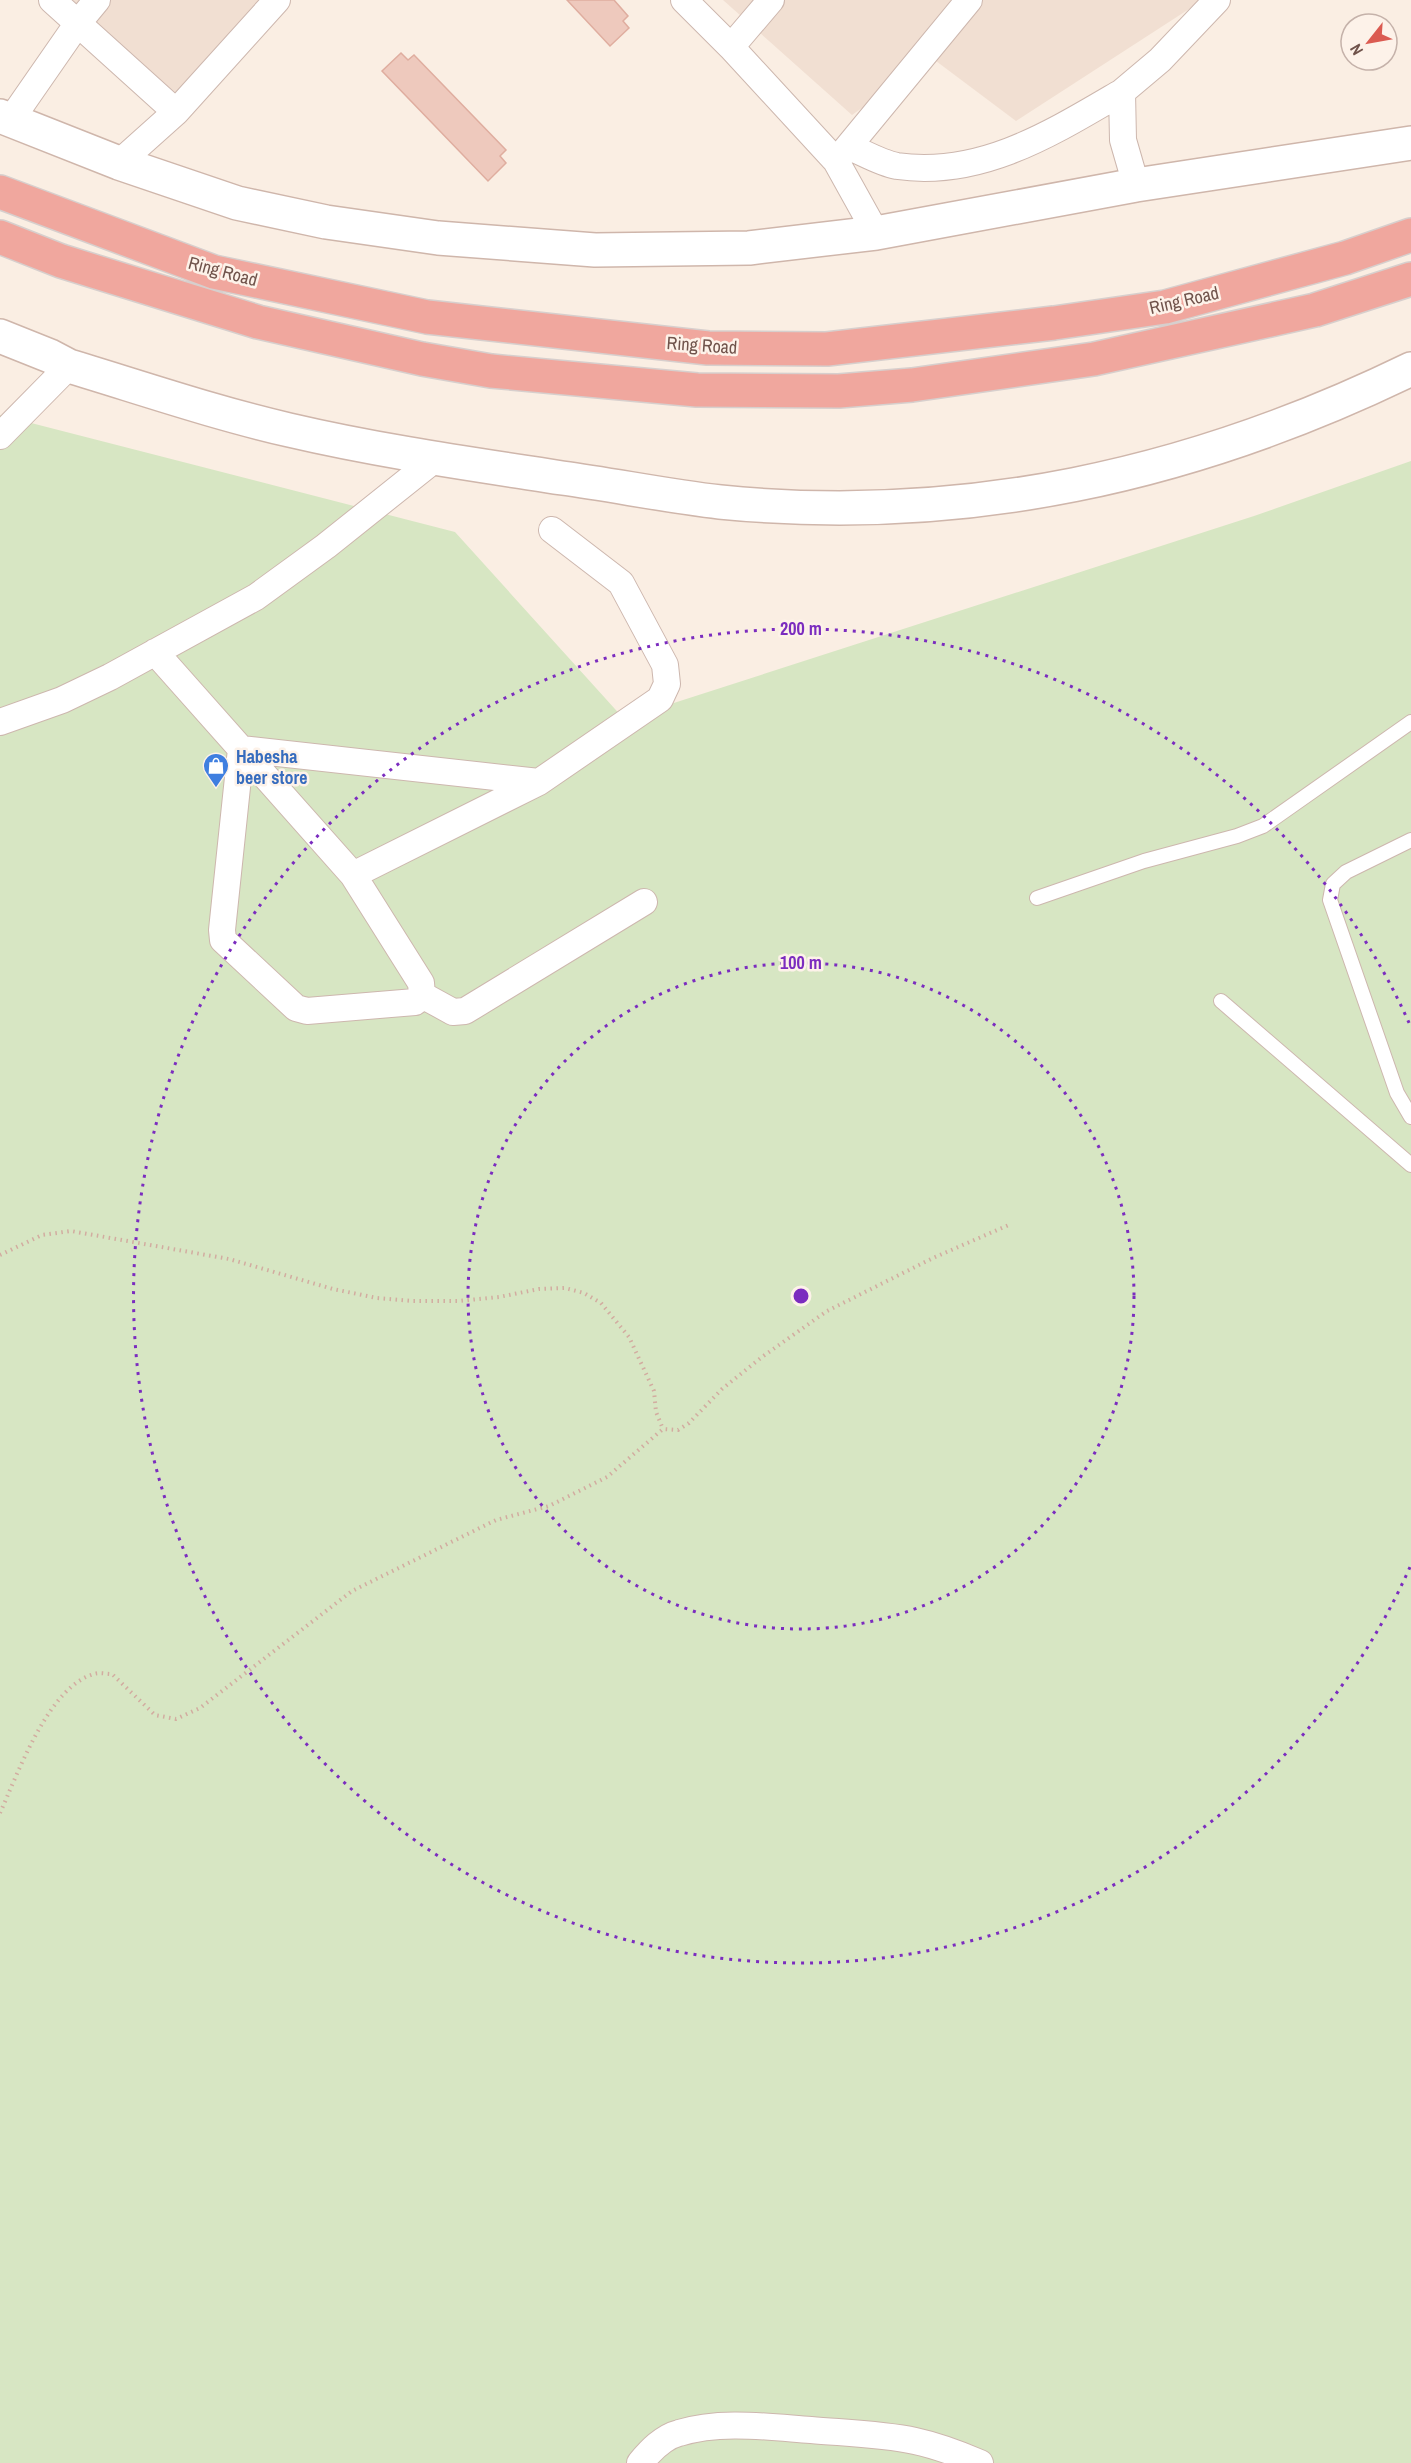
<svg xmlns="http://www.w3.org/2000/svg" width="1411" height="2463" font-family="'Archivo Narrow',sans-serif">
  <rect width="100%" height="100%" fill="#faeee3"/>
  <path fill="#f1dfd2" d="M71,0H261L177,94Z
    M723,0H1203L1016,121L932,58L852,115Z"/>
  <path fill="#d7e6c3" d="M0,415L455,532L624,719L1254,516L1411,461V2463H0Z"/>
  <path fill="#eec9bd" stroke="#dfad9f" stroke-width="1.5" d="M567,0H614L628,16L623,21L629,28L610,46Z
    M401,53L408,60L414,55L506,150L500,156L506,163L488,181L382,71Z"/>
  <g fill="none" stroke-linecap="round" stroke-linejoin="round">
    <defs>
      <path id="lane" d="M1411,840L1346,872L1333,884L1330,900L1397,1093L1411,1117
        M1037,898L1144,861L1237,836L1263,826L1411,722
        M1221,1001L1411,1165"/>
      <path id="street" d="M52,0L176,112
        M684,0L731,47L836,161L876,233
        M731,47L771,0
        M10,121L78,23L97,0
        M850,147C864,153 881,163 897,166C981,178 1052,133 1122,92
        M838,159L969,0
        M119,163L176,112L277,0
        M1136,185L1123,140L1122,92L1160,60L1217,0
        M0,436L69,366
        M155,652L353,875L421,983L422,995L415,1002L307,1011L296,1008L223,940L222,930L241,749L539,782
        M0,722L62,700L110,677L256,597L326,546L435,459
        M353,875L539,782L660,699L667,684L665,665L621,583L552,530
        M422,995L453,1012L465,1011L644,902
        M640,2463C650,2451 663,2437 679,2433C720,2420 769,2427 811,2430C845,2433 882,2434 915,2441C938,2446 959,2454 980,2463"/>
      <path id="secondary" d="M0,116L119,163L237,203L326,222L438,238L595,250L749,248L876,233L1136,185L1411,143
        M0,336L50,356L69,366C142,388 215,413 289,430C379,451 471,464 562,478C614,485 667,496 720,502C964,526 1191,476 1411,369"/>
      <path id="highway" d="M0,192L214,272L427,317L708,348L827,349L1054,323L1165,307L1345,258L1411,235
        M0,237L61,261L258,322L422,359L491,371L697,390L839,391L912,385L1094,359L1315,310L1411,279"/>
    </defs>
    <use href="#lane" stroke="#cdb7ae" stroke-width="16"/>
    <use href="#street" stroke="#cdb7ae" stroke-width="28"/>
    <use href="#secondary" stroke="#cfb6ab" stroke-width="36"/>
    <use href="#highway" stroke="#d7cfcd" stroke-width="36"/>
    <path stroke="#d2aca0" stroke-width="4" stroke-dasharray="1.5 4.5" stroke-linecap="butt" d="M0,1255L42,1235L71,1231L229,1259L333,1289L377,1298L413,1301H459L499,1297L539,1289L565,1288L584,1293L601,1303L629,1337L654,1391L656,1412L663,1429
      M0,1813C18,1773 49,1686 94,1674C99,1672 106,1674 112,1674L155,1715L176,1719L200,1708L352,1591L496,1520L549,1506L607,1477L663,1429L678,1430L689,1423L722,1389L762,1357L827,1311L933,1258L1011,1224"/>
    <use href="#lane" stroke="#fff" stroke-width="14"/>
    <use href="#street" stroke="#fff" stroke-width="26"/>
    <use href="#secondary" stroke="#fff" stroke-width="33"/>
    <use href="#highway" stroke="#f0a79e" stroke-width="33"/>
  </g>
  <g fill="none" stroke="#7b2cbf" stroke-width="3" stroke-dasharray="3 6">
    <circle cx="801" cy="1296" r="333"/>
    <path d="M1410 1567A667 667 0 1 1 1410 1025"/>
  </g>
  <defs>
    <symbol id="shop-pin" viewBox="-11 -11 22 30"><path d="M0 17L-7.5 6A9.5 9.5 0 1 1 7.5 6Z" fill="#3f7fe0" stroke="#fdf2e9"/><path d="M-5-2.5h2.3a2.7 3.5 0 0 1 5.4 0H5L5.5 6h-11ZM-1.5-2.5h3a1.5 2.3 0 0 0-3 0Z" fill="#fff"/></symbol>
  </defs>
  <g fill-rule="evenodd">
    <use href="#shop-pin" x="201" y="751" width="30" height="40"/>
  </g>
  <g text-anchor="middle" dominant-baseline="central" stroke-width="5" stroke-linejoin="round" paint-order="stroke">
    <g font-size="18" fill="#70534b" stroke="#fdf2e9">
      <text transform="translate(223 271) rotate(15)">Ring Road</text>
      <text transform="translate(1184 300) rotate(-13)">Ring Road</text>
      <text transform="translate(702 345) rotate(4)">Ring Road</text>
    </g>
    <g font-size="18" font-weight="bold" fill="#366cbe" stroke="#fdf2e9" text-anchor="start">
      <text x="236" y="756">Habesha<tspan x="236" dy="21">beer store</tspan></text>
    </g>
  </g>
  <circle cx="801" cy="1296" r="9" fill="#7b2cbf" stroke="#fdf2e9" stroke-width="3"/>
  <g font-size="18" text-anchor="middle" font-weight="bold" fill="#7b2cbf" stroke="#fdf2e9" stroke-width="5" stroke-linejoin="round" paint-order="stroke">
    <text x="801" y="635">200 m</text>
    <text x="801" y="969">100 m</text>
  </g>
  <g transform="translate(1369 42) rotate(239)"><circle r="28" fill="#fdf2e9" stroke="#c5b2aa" stroke-width="1.5"/>
  <path d="M0-4.5L10 22L0 15L-10 22Z" fill="#db5b51"/>
  <text y="-9" font-size="16" font-weight="bold" text-anchor="middle" fill="#70534b">N</text>
  </g>
</svg>
